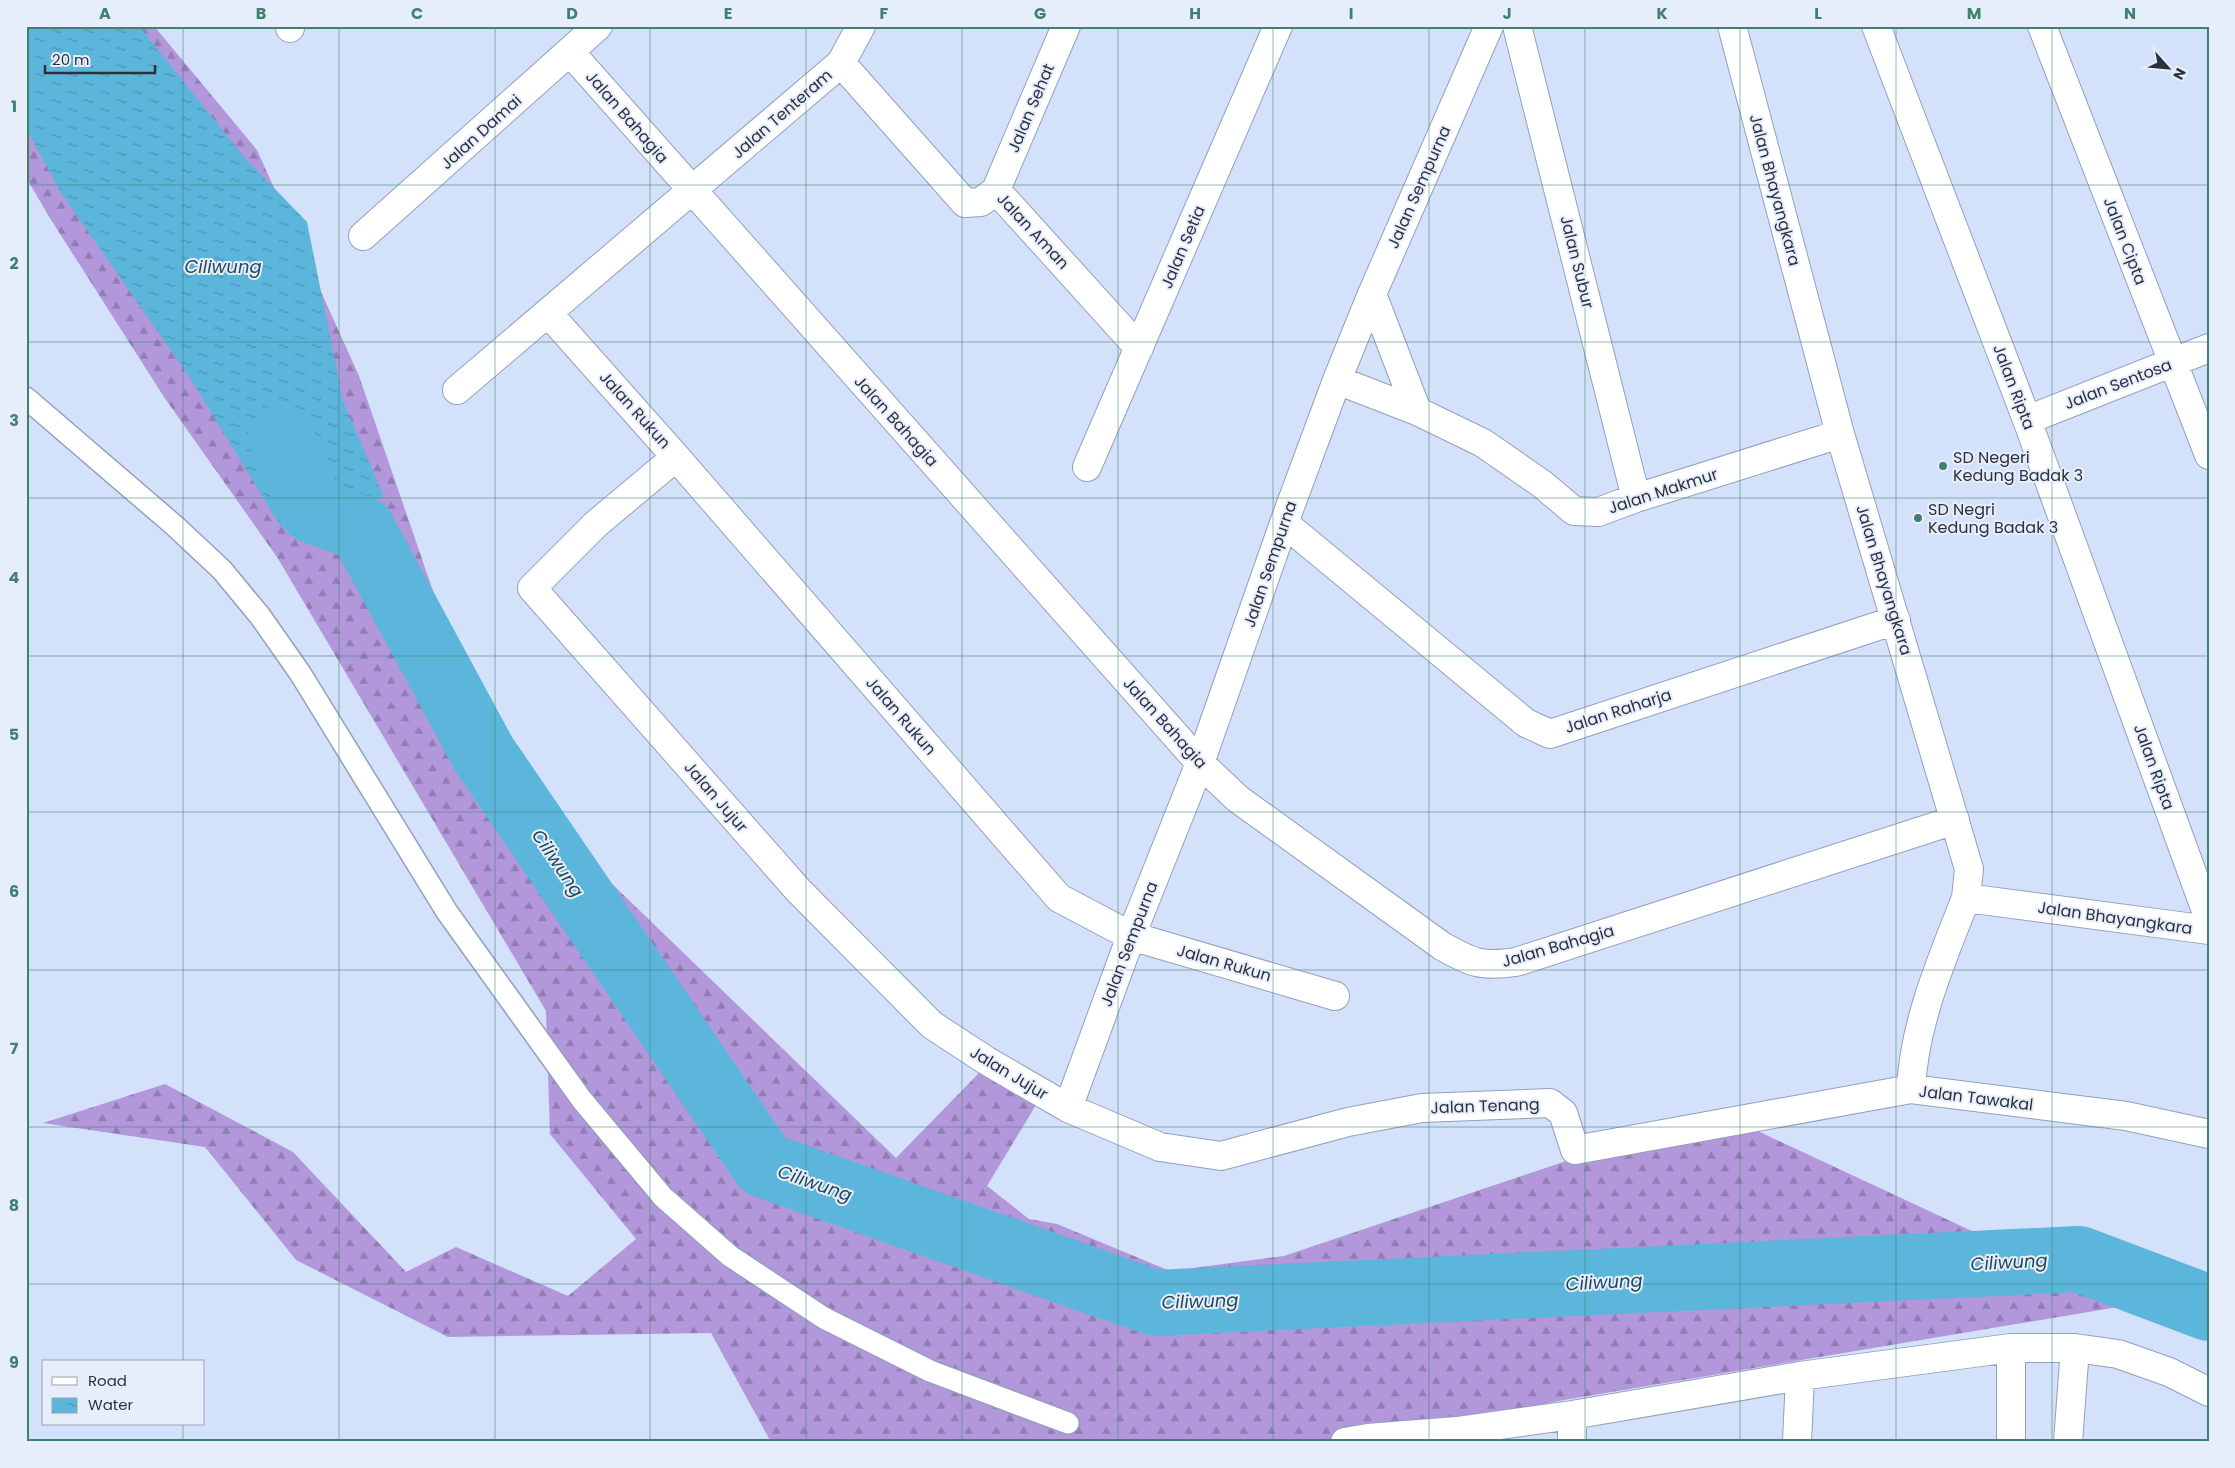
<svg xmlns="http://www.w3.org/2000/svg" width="2235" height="1468" font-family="Poppins,sans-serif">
  <defs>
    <pattern id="forest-firs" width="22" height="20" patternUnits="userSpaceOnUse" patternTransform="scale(1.25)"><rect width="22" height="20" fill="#b297db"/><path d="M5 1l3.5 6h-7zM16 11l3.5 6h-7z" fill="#917cb3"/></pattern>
    <pattern id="water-ripples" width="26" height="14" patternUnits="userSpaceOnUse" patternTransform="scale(1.25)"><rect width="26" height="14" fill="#5cb5db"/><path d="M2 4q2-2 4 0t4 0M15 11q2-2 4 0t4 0" fill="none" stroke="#4c94b3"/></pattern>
  </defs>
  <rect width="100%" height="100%" fill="#d4e1fa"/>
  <path fill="url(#forest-firs)" d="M26,26H154L257,150L359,376L495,771L896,1158L979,1073L1036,1105L987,1186L1029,1219L1057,1224L1170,1271L1284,1256L1715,1111L2130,1305L1564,1400L1350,1442H771L711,1333L448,1337L296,1260L205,1147L43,1123L165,1084L293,1152L406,1272L456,1247L568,1296L636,1239L550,1134L546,1011L277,557L164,397L48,215L26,177Z"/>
  <path fill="url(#water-ripples)" d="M26,26H139L244,157L307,222L343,401L384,497L281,527L190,378L61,193L26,128Z"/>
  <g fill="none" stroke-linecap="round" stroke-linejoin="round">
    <path stroke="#5cb5db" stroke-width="66" d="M281,438L312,510L362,529L483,753L764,1165L1155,1303L2079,1259L2209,1308"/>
    <defs>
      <path id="lane" d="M26,398L175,526L222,570L260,616L300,673L447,912L582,1100L663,1197L730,1256L824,1318L930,1371L1068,1423"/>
      <path id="street" d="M290,26V28
        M1517,26L1636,498
        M1732,26L1840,434L1969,869L1966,898L2209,930
        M1876,26L2027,420L2209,919
        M2042,26L2209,455
        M570,52L1200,763L1238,799L1442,946C1472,963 1481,967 1516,962L1955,820
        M841,63L965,203L981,202L996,190L1139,348
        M996,190L1066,26
        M363,236L598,26
        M1372,294L1417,411
        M548,313L676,457L1059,898L1131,936L1335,996
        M1337,380L1417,411L1483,443L1542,484L1574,511L1598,512L1636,498L1840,434
        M457,390L841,63L861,26
        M2027,420L2209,348
        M676,457L596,524L532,588L798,890L932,1025L987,1061L1068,1108L1160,1147L1221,1156L1348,1122L1422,1108L1550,1103L1563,1113L1575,1150L1911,1089
        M1087,467L1278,26
        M1284,523L1526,723L1550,734L1896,620
        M1966,898C1942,959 1914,1023 1911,1089L2126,1116L2209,1134
        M1068,1108L1131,936L1200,763L1284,523L1337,380L1372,294L1489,26
        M1572,1415V1442
        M1345,1442L1368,1438L1457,1431L1572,1415L1800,1376L2011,1348H2075L2118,1354L2169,1372L2209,1392
        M1797,1442L1800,1376
        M2011,1442V1348
        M2068,1442L2075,1348"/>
    </defs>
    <use href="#lane" stroke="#92a0bf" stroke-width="24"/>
    <use href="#street" stroke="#92a0bf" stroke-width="30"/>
    <use href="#lane" stroke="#fff" stroke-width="21"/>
    <use href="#street" stroke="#fff" stroke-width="28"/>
  </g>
  <path fill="none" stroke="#40806f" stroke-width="1" stroke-opacity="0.55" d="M183,26V1362M339,26V1442M495,26V1442M650,26V1442M806,26V1442M962,26V1442M1118,26V1442M1273,26V1442M1429,26V1442M1585,26V1442M1740,26V1442M1896,26V1442M2052,26V1442M26,185H2209M26,342H2209M26,498H2209M26,656H2209M26,812H2209M26,970H2209M26,1127H2209M26,1284H2209M183,1424V1442"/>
  <g fill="#40806f" stroke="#e7eefb" stroke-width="2">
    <circle cx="1943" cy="466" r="5"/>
    <circle cx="1918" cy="518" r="5"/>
  </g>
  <g text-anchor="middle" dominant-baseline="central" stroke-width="4" stroke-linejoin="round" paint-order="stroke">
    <g font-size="16" fill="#2c313e" stroke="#e7eefb">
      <text transform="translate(1031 108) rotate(-67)">Jalan Sehat</text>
      <text transform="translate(782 114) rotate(-41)">Jalan Tenteram</text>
      <text transform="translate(627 117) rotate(49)">Jalan Bahagia</text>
      <text transform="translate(481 132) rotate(-42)">Jalan Damai</text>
      <text transform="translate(1419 187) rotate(-66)">Jalan Sempurna</text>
      <text transform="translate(1775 190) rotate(75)">Jalan Bhayangkara</text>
      <text transform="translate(1033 231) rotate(47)">Jalan Aman</text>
      <text transform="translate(2125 241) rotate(69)">Jalan Cipta</text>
      <text transform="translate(1183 247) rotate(-67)">Jalan Setia</text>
      <text transform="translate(1577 262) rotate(76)">Jalan Subur</text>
      <text transform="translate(2118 384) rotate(-21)">Jalan Sentosa</text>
      <text transform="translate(2014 387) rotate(69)">Jalan Ripta</text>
      <text transform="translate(635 410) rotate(48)">Jalan Rukun</text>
      <text transform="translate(896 421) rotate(48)">Jalan Bahagia</text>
      <text transform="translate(1663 491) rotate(-18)">Jalan Makmur</text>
      <text transform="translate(1270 564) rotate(-71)">Jalan Sempurna</text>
      <text transform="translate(1884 580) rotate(73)">Jalan Bhayangkara</text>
      <text transform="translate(1618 711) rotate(-18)">Jalan Raharja</text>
      <text transform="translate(901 716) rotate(49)">Jalan Rukun</text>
      <text transform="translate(1165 723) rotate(48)">Jalan Bahagia</text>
      <text transform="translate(2154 767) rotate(70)">Jalan Ripta</text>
      <text transform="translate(716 797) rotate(49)">Jalan Jujur</text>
      <text transform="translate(2115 918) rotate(8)">Jalan Bhayangkara</text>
      <text transform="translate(1129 944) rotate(-69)">Jalan Sempurna</text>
      <text transform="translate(1558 946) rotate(-16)">Jalan Bahagia</text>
      <text transform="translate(1224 963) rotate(16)">Jalan Rukun</text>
      <text transform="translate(1009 1073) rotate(31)">Jalan Jujur</text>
      <text transform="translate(1976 1098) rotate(7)">Jalan Tawakal</text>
      <text transform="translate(1485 1106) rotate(-2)">Jalan Tenang</text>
    </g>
    <g font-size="16" fill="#2c313e" stroke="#e7eefb" text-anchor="start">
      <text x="1953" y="457">SD Negeri<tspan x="1953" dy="18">Kedung Badak 3</tspan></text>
      <text x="1928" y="509">SD Negri<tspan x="1928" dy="18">Kedung Badak 3</tspan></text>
    </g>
    <g font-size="18" font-style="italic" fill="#224959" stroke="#e7eefb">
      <text x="223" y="266">Ciliwung</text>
      <text transform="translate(558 863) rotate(56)">Ciliwung</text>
      <text transform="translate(815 1183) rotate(19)">Ciliwung</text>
      <text transform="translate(2009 1262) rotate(-3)">Ciliwung</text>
      <text transform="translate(1604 1282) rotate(-3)">Ciliwung</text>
      <text transform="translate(1200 1301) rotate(-2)">Ciliwung</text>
    </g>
  </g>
  <rect width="2235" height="1468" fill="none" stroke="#e7eefb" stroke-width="55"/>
  <rect x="42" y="1360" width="162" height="65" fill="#e7eefb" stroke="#9ca2af"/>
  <rect x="52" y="1377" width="25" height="8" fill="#ffffff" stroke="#9ca2af"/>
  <text x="88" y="1386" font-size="15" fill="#2c313e">Road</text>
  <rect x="52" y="1398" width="25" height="15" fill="url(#water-ripples)" stroke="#9ca2af"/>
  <text x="88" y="1410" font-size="15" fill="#2c313e">Water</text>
  <g transform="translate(2168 68) rotate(117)" stroke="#e7eefb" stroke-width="4" paint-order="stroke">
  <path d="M0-4L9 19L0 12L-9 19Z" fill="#2c313e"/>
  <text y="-8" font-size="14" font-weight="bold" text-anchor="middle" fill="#2c313e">N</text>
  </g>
  <path d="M45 65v8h110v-8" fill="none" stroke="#2c313e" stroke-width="2.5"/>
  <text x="52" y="65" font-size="15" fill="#2c313e" stroke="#e7eefb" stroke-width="4" paint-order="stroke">20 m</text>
  <rect x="28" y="28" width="2180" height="1412" fill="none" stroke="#40806f" stroke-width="2"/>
  <g font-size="16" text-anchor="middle" font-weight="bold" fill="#40806f">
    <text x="105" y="19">A</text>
    <text x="261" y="19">B</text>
    <text x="417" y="19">C</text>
    <text x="572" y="19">D</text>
    <text x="728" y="19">E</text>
    <text x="884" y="19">F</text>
    <text x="1040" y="19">G</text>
    <text x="1195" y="19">H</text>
    <text x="1351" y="19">I</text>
    <text x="1507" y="19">J</text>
    <text x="1662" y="19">K</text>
    <text x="1818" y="19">L</text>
    <text x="1974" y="19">M</text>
    <text x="2130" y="19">N</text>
    <text x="14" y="112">1</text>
    <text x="14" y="269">2</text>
    <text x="14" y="426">3</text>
    <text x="14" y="583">4</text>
    <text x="14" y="740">5</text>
    <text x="14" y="897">6</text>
    <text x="14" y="1054">7</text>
    <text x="14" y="1211">8</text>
    <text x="14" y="1368">9</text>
  </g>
</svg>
